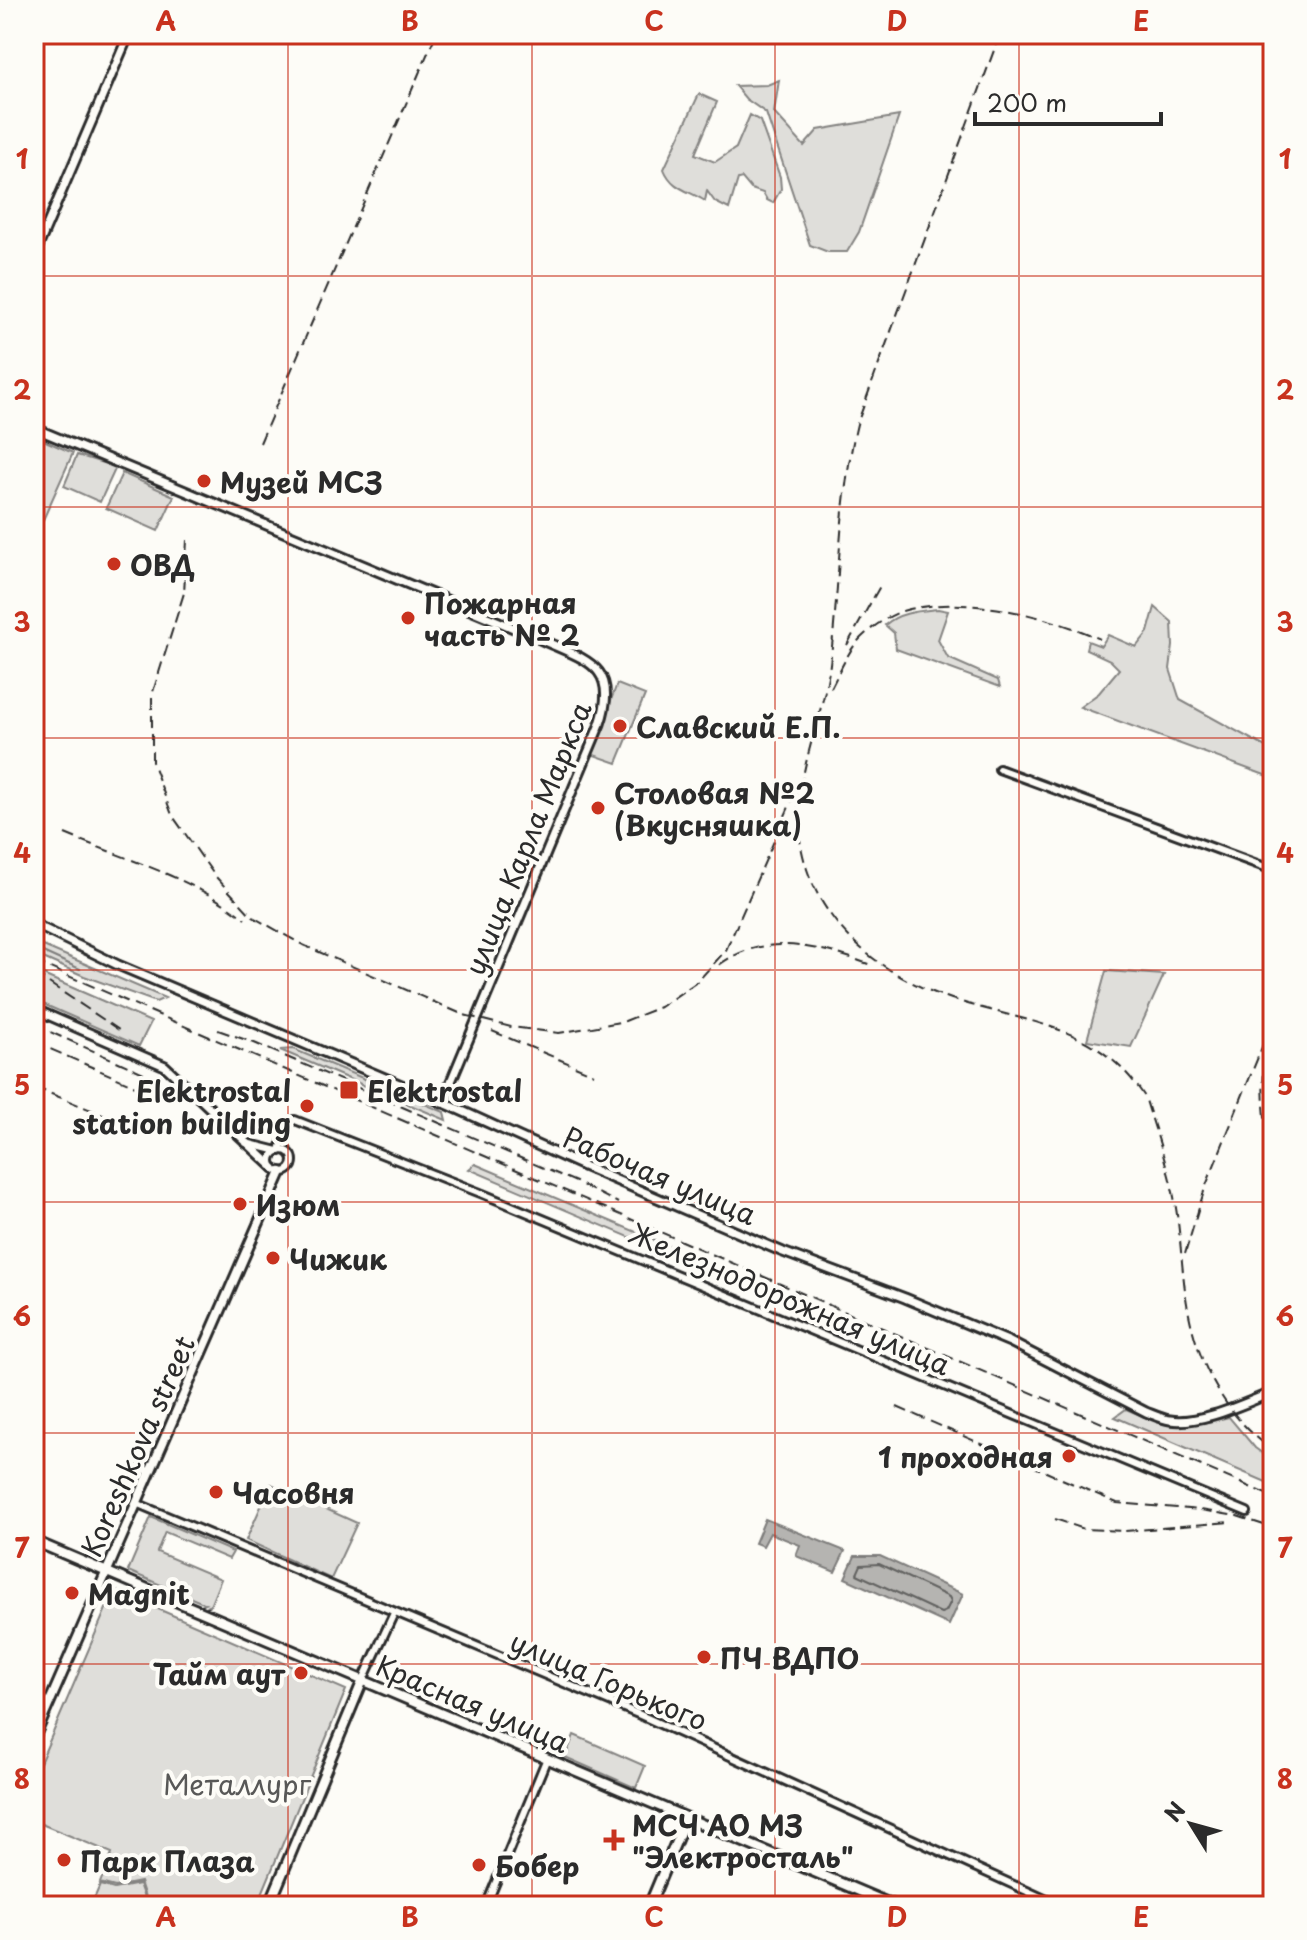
<svg xmlns="http://www.w3.org/2000/svg" width="1307" height="1940" font-family="'Playpen Sans',sans-serif">
  <rect width="100%" height="100%" fill="#fdfcf7"/>
  <filter id="ink" filterUnits="userSpaceOnUse"><feTurbulence type="fractalNoise" baseFrequency=".0125" numOctaves="2"/><feDisplacementMap in="SourceGraphic" scale="16" xChannelSelector="R" yChannelSelector="G"/><feConvolveMatrix kernelMatrix="1 2 1 2 8 2 1 2 1" color-interpolation-filters="sRGB"/></filter>
  <g filter="url(#ink)">
    <path fill="#dfdeda" stroke="#858482" stroke-width="2" d="M779,80L774,113L804,146L818,130L899,116L859,232L847,252H828L810,245L766,113L746,99L735,86L767,85Z
      M699,94L717,102L695,154L715,162L736,148L750,115L760,121L780,177L781,189L773,203L767,200L763,193L751,189L742,178L738,179L729,209L715,202L707,191L705,201C688,190 672,189 664,169Z
      M34,436L73,453L34,540Z
      M77,455L116,467L100,502L64,486Z
      M122,473L174,496L158,531L106,508Z
      M1155,607L1172,622L1173,646L1170,669L1180,700L1273,751V778L1080,707L1099,693L1119,669L1110,660L1086,649L1088,641L1101,646L1108,635L1136,647L1148,632Z
      M938,609L948,611L938,640L948,658L998,680L1000,687L896,649L894,633L885,625C899,612 920,611 938,609Z
      M617,684L645,695L617,763L591,754Z
      M34,942L165,998L156,1002L84,976L34,954Z
      M34,971L151,1022L139,1046L34,1000Z
      M1106,971L1164,975L1131,1047L1087,1040Z
      M293,1049L444,1112L446,1120L280,1050Z
      M475,1164L679,1250L688,1262L469,1169Z
      M1126,1409C1172,1429 1181,1429 1229,1417L1255,1448L1273,1461V1485L1115,1417Z
      M271,1484L357,1523L331,1579L246,1540Z
      M151,1517L233,1552L229,1559L165,1532L157,1552L221,1579L210,1606L128,1571Z
      M114,1590L346,1690L257,1906H148L140,1882L115,1887L100,1883L112,1853L34,1821V1777Z
      M574,1735L645,1766L636,1788L565,1757Z
      M139,1884L147,1906H91L100,1885L114,1889Z"/>
    <path fill="#b5b4b1" stroke="#7e7d7b" stroke-width="2" d="M765,1519L845,1551L835,1572L796,1556L800,1545L770,1533L763,1546L755,1543Z
      M855,1556H880L963,1594L949,1625L845,1578Z"/>
    <g fill="none" stroke-linecap="round" stroke-linejoin="round">
      <path stroke="#626261" stroke-width="2" d="M879,1564L949,1597L951,1601L946,1611L941,1613L857,1574L861,1565Z"/>
      <path stroke="#7e7d7b" stroke-width="2" d="M34,948L80,969"/>
      <defs>
        <path id="minor" d="M999,769L1273,870
          M246,1143L278,1151
          M271 1161a11 11 0 1 1 22 0a11 11 0 1 1-22 0Z
          M280,1151L287,1123L295,1120L483,1194L1247,1512
          M142,1469L150,1471
          M136,1503L638,1714L1060,1906
          M363,1680L394,1613
          M486,1906L547,1758"/>
        <path id="tertiary" d="M34,256L129,34
          M34,428L540,639C585,660 620,665 600,724L442,1103
          M34,924L118,965L451,1106L581,1165L783,1252L905,1298L1010,1342L1146,1412C1154,1415 1162,1419 1170,1420C1200,1425 1245,1403 1273,1392
          M34,1009L165,1066L274,1168"/>
        <path id="secondary" d="M34,1541L895,1906
          M34,1738L281,1172
          M269,1906L363,1680
          M649,1906L686,1818"/>
      </defs>
      <use href="#minor" stroke="#2b2b2b" stroke-width="12"/>
      <use href="#tertiary" stroke="#2b2b2b" stroke-width="13"/>
      <use href="#secondary" stroke="#2b2b2b" stroke-width="14"/>
      <use href="#minor" stroke="#fdfcf7" stroke-width="6"/>
      <use href="#tertiary" stroke="#fdfcf7" stroke-width="7"/>
      <use href="#secondary" stroke="#fdfcf7" stroke-width="8"/>
      <path stroke="#2b2b2b" stroke-width="2" stroke-dasharray="12 6" stroke-linecap="butt" d="M1000,34L857,424C838,503 840,584 830,664C824,708 806,750 800,794C787,893 859,967 946,997C1024,1024 1095,1021 1145,1097C1155,1130 1167,1163 1174,1197C1182,1237 1181,1279 1190,1319C1201,1370 1229,1420 1273,1450
        M260,443L436,34
        M187,540L184,593L152,695V762L172,815L215,876L253,917L303,945L464,1015L511,1027L559,1033L625,1021L660,1007L697,982L726,950L796,791
        M847,645L880,586
        M831,688C840,671 849,648 864,635C875,625 891,614 906,610C963,595 1048,615 1100,639
        M65,834C125,859 194,878 245,919
        M34,961L1273,1497
        M719,965C764,931 823,947 871,965
        M34,973L119,1030
        M34,1025L153,1077
        M218,1030L252,1042L576,1182L618,1203
        M492,1031L594,1074
        M34,1042L147,1091
        M1267,1052C1258,1093 1268,1135 1273,1176
        M34,1087L126,1124
        M1185,1254L1205,1188L1273,1020
        M897,1407L1117,1503L1200,1510L1237,1516L1273,1528
        M1055,1519L1084,1529L1125,1531L1230,1522"/>
    </g>
  </g>
  <path fill="none" stroke="#c8321e" stroke-width="2" stroke-opacity="0.55" d="M288,34V1906M532,34V1906M775,34V1906M1019,34V1906M34,276H1273M34,507H1273M34,738H1273M34,970H1273M34,1202H1273M34,1433H1273M34,1664H1273"/>
  <g fill="#c8321e" stroke="#fdfcf7" stroke-width="3">
    <circle cx="204" cy="481" r="8"/>
    <circle cx="114" cy="564" r="8"/>
    <circle cx="408" cy="618" r="8"/>
    <circle cx="620" cy="726" r="8"/>
    <circle cx="598" cy="808" r="8"/>
    <rect x="339" y="1080" width="20" height="20" rx="4"/>
    <circle cx="307" cy="1106" r="8"/>
    <circle cx="240" cy="1204" r="8"/>
    <circle cx="273" cy="1258" r="8"/>
    <circle cx="1069" cy="1456" r="8"/>
    <circle cx="216" cy="1492" r="8"/>
    <circle cx="72" cy="1593" r="8"/>
    <circle cx="704" cy="1657" r="8"/>
    <circle cx="301" cy="1673" r="8"/>
    <path d="M610 1828h8v8h8v8h-8v8h-8v-8h-8v-8h8z"/>
    <circle cx="64" cy="1860" r="8"/>
    <circle cx="479" cy="1865" r="8"/>
  </g>
  <g text-anchor="middle" dominant-baseline="central" stroke-width="8" stroke-linejoin="round" paint-order="stroke">
    <g font-size="28" font-weight="bold" fill="#2b2b2b" stroke="#fdfcf7" text-anchor="start">
      <text x="220" y="481">Музей МСЗ</text>
      <text x="130" y="564">ОВД</text>
      <text x="424" y="602">Пожарная<tspan x="424" dy="32">часть № 2</tspan></text>
      <text x="636" y="726">Славский Е.П.</text>
      <text x="614" y="792">Столовая №2<tspan x="614" dy="32">(Вкусняшка)</tspan></text>
      <text x="291" y="1090" text-anchor="end">Elektrostal<tspan x="291" dy="32">station building</tspan></text>
      <text x="367" y="1090">Elektrostal</text>
      <text x="256" y="1204">Изюм</text>
      <text x="289" y="1258">Чижик</text>
      <text x="1053" y="1456" text-anchor="end">1 проходная</text>
      <text x="232" y="1492">Часовня</text>
      <text x="88" y="1593">Magnit</text>
      <text x="720" y="1657">ПЧ ВДПО</text>
      <text x="285" y="1673" text-anchor="end">Тайм аут</text>
      <text x="632" y="1824">МСЧ АО МЗ<tspan x="632" dy="32">"Электросталь"</tspan></text>
      <text x="80" y="1860">Парк Плаза</text>
      <text x="495" y="1865">Бобер</text>
    </g>
    <g font-size="28" fill="#2b2b2b" stroke="#fdfcf7">
      <text transform="translate(527 838) rotate(-68)">улица Карла Маркса</text>
      <text transform="translate(660 1175) rotate(23)">Рабочая улица</text>
      <text transform="translate(790 1298) rotate(23)">Железнодорожная улица</text>
      <text transform="translate(137 1446) rotate(-66)">Koreshkova street</text>
      <text transform="translate(609 1680) rotate(23)">улица Горького</text>
      <text transform="translate(473 1703) rotate(23)">Красная улица</text>
    </g>
    <g font-size="28" fill="#585857" stroke="#fdfcf7">
      <text x="237" y="1783">Металлург</text>
    </g>
  </g>
  <rect width="1307" height="1940" fill="none" stroke="#fdfcf7" stroke-width="88"/>
  <g transform="translate(1191 1824) rotate(307)" stroke="#fdfcf7" stroke-width="6" paint-order="stroke">
  <path d="M0-6L14 30L0 20L-14 30Z" fill="#2b2b2b"/>
  <text y="-12" font-size="22" font-weight="bold" text-anchor="middle" fill="#2b2b2b">N</text>
  </g>
  <path d="M975 112v12h186v-12" fill="none" stroke="#2b2b2b" stroke-width="4"/>
  <text x="987" y="112" font-size="24" fill="#2b2b2b" stroke="#fdfcf7" stroke-width="6" paint-order="stroke">200 m</text>
  <rect x="44" y="44" width="1219" height="1852" fill="none" stroke="#c8321e" stroke-width="3"/>
  <g font-size="26" text-anchor="middle" font-weight="bold" fill="#c8321e">
    <text x="166" y="31">A</text>
    <text x="410" y="31">B</text>
    <text x="654" y="31">C</text>
    <text x="897" y="31">D</text>
    <text x="1141" y="31">E</text>
    <text x="22" y="169">1</text>
    <text x="1285" y="169">1</text>
    <text x="22" y="400">2</text>
    <text x="1285" y="400">2</text>
    <text x="22" y="632">3</text>
    <text x="1285" y="632">3</text>
    <text x="22" y="863">4</text>
    <text x="1285" y="863">4</text>
    <text x="22" y="1095">5</text>
    <text x="1285" y="1095">5</text>
    <text x="22" y="1326">6</text>
    <text x="1285" y="1326">6</text>
    <text x="22" y="1558">7</text>
    <text x="1285" y="1558">7</text>
    <text x="22" y="1789">8</text>
    <text x="1285" y="1789">8</text>
    <text x="166" y="1927">A</text>
    <text x="410" y="1927">B</text>
    <text x="654" y="1927">C</text>
    <text x="897" y="1927">D</text>
    <text x="1141" y="1927">E</text>
  </g>
</svg>
